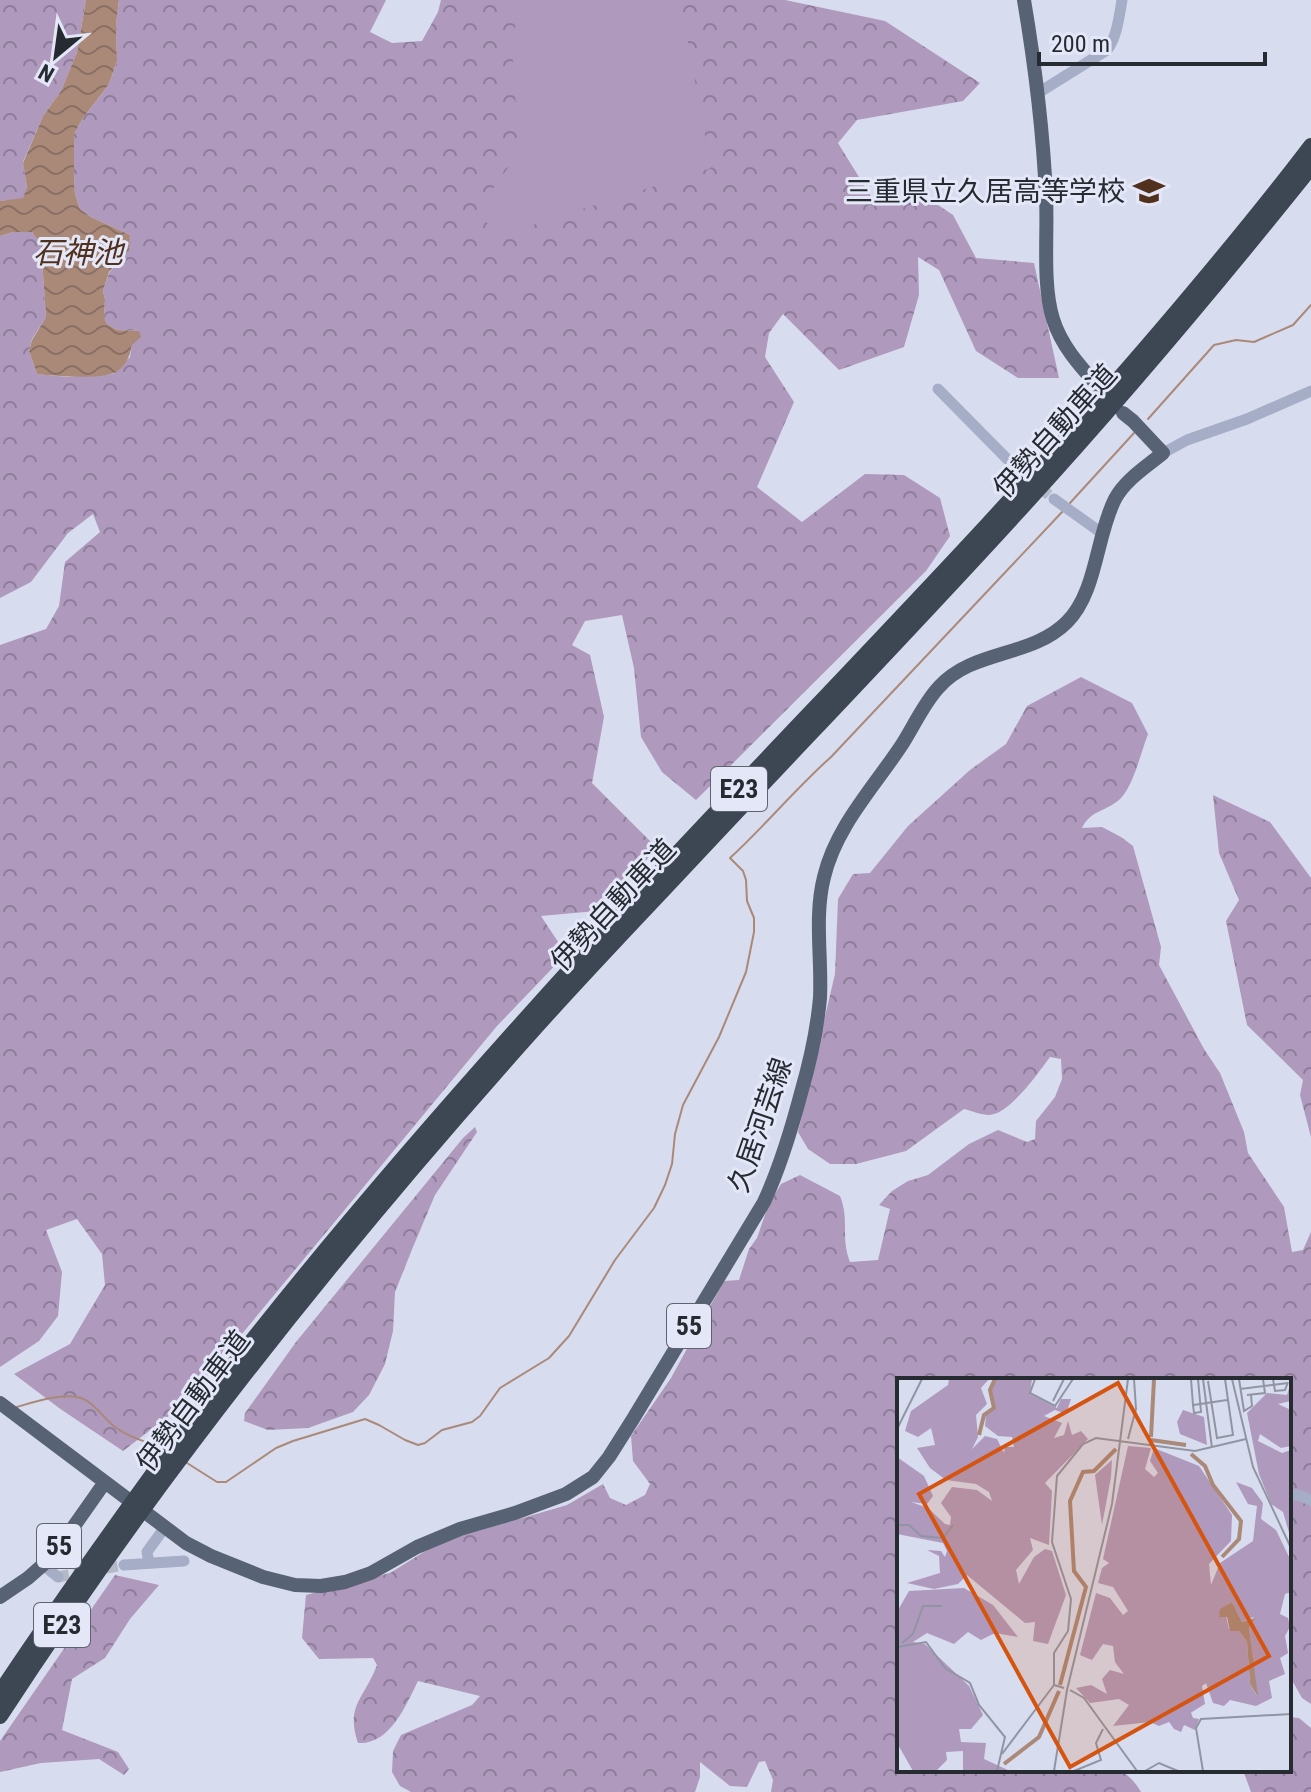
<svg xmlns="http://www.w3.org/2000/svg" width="1311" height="1792" font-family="'Roboto Condensed','Noto Sans JP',sans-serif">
  <defs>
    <pattern id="forest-crowns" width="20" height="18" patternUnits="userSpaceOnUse" patternTransform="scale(2)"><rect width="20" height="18" fill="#af99bd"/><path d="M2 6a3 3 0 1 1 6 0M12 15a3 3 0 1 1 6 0" fill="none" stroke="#8e7d9a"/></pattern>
    <pattern id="water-waves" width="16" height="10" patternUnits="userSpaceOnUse" patternTransform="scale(2)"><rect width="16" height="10" fill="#aa8979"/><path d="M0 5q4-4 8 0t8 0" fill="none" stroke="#8a7064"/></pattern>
  </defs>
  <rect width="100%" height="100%" fill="#d8dcef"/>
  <path fill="url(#forest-crowns)" d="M0,0H86L77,52L61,91L43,116L23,162L27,187L23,199L0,201Z
    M119,0H386L370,32L392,43L422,41L438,12L441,0H785L885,21L980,83L963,101L857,120L838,143L875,203L929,199L953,215L976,258L1034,263L1059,378H1018L976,351L939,270L918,257L919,295L904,347L839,370L783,314L769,333L765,357L794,402L757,487L802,522L865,474L904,475L940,498L950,536L926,571L696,800L662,772L641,737L634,668L622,615L585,621L572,645L590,655L604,717L592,783L656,847L627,886L596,911L541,916L566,954L497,1026L183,1405L123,1451L59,1408L14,1374L70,1344L105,1285L102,1254L77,1219L46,1230L62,1272L58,1316L39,1341L0,1367V645L46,629L59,606L65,562L100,532L93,514L68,533L31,582L0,598V236L13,232H32L41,245L46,317L32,339L29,351L37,374L68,377L113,374L130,357L132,345L139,331L117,330L107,324L104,317L105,299L103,291L109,273L128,250L130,235L91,217L80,209L75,194L74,176V134L83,118L109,84L117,61L116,25Z
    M1081,677L1132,703L1148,734C1141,752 1134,784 1121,798C1107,812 1091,809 1082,828L1102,827L1121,837L1133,846L1161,947L1159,965L1204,1049L1220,1073L1244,1132L1248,1153L1284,1207L1292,1252L1303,1250L1311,1232V1704L1302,1698L1289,1675V1380H899V1770H1119C1128,1774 1136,1783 1141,1792H771L773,1780L765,1761L759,1762L747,1787L730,1786L700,1762V1777L695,1792H411L400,1786L392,1772L393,1751L401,1735L472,1705L480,1696L418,1681C406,1705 390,1745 358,1743C345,1705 365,1698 377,1665L373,1658L319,1659L302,1638L306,1595L390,1573L440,1542L567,1505L603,1484L610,1498L626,1505L645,1495L650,1484L633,1461L631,1436L671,1378L724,1281L739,1280L749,1249L757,1238L768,1206L781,1184L800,1175L840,1196C850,1221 840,1236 850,1262L878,1260L890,1209L879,1205L892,1191L908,1181L928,1175L969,1144L998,1130L1027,1142L1035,1139L1036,1121L1055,1097L1062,1079L1061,1059L1050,1057C1038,1073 1009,1115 989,1115C981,1115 972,1111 964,1109L906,1151L856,1164H830L808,1149L798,1132L835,974L838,899L853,874L870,873L908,826L970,770L1006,744L1027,706Z
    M1213,795L1270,822L1311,878V1137L1300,1095L1303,1080L1247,1025L1226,921L1239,900L1219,853Z
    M475,1127L477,1132L435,1195L413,1247L395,1292L393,1331L385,1364L369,1395L353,1412L308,1428L268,1430L244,1421L245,1413L296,1342L463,1138Z
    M115,1575L159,1585L130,1619L105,1658L72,1679L62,1730L118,1752L129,1769L124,1775L99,1759L41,1763L0,1772V1741Z
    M1289,1717L1299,1718L1311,1728V1792H1251L1243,1770H1289Z"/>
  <path fill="#af99bd" d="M520,0H680L711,168L502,235L475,213L515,158L520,132L512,76L516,15Z"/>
  <path fill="url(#water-waves)" d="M86,0H119L116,25L117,61L109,84L83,118L74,134V177L75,194L80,209L91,217L130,235L129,250L109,272L103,291L105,299L104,317L107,324L117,330L139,331L141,337L132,345C130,356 126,366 116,372C102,380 54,376 37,374L29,351L32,340L46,317L41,245L32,232H13L0,236V201L23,198L27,187L23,163L43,116L61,91L77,52Z"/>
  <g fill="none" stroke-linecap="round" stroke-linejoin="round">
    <path stroke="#aa8979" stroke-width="2" d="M1148,419L1214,345L1236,340L1254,342L1293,325L1311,305
      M1070,503L1134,433
      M17,1407C34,1402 64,1392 81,1398C95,1403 103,1418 115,1427C129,1437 145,1442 162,1447
      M187,1463L217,1482H226L276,1448L293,1441L365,1419L379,1425L405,1440L418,1445L425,1443L442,1430L472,1422L480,1416L500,1388L549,1358L569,1336L615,1260L654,1208L665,1185L672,1164L675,1134L683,1105L719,1037L746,972L754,932V918L747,901L746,880L743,871L730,858C765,826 795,789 831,757L1063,511"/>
    <path stroke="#b4b9c9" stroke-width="11" stroke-dasharray="11 5.5" stroke-linecap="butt" d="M1015,467L1054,499
      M58,1577L124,1565"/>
    <path stroke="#a5aec6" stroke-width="11" d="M1038,93L1107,50C1117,37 1119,17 1122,0
      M938,389L1015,467
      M1163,453L1187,440L1247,419L1311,391
      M1054,499L1103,534
      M1289,1495H1298L1311,1500
      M149,1563L147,1552L165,1527
      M43,1565L58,1577
      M124,1565L184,1561"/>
    <path stroke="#576274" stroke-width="14" d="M1024,0C1035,65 1043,130 1046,196C1048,233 1042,284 1053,319C1061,345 1079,365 1097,385
      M0,1403L186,1543L211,1556L263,1577L295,1585L321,1586L345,1582L371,1573L417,1547L460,1529L515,1513L566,1494L593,1477L609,1457L633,1419L764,1202C780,1167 791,1131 801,1093C810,1062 817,1031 820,998C822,959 814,916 824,877C836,826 875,786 903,743C915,724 924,703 939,687C973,649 1031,658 1067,622C1097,592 1096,536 1115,499C1125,480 1146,467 1163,453L1133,421L1123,413
      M0,1597L28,1578L53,1556L105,1482"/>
    <path stroke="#3d4653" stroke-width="16" d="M0,1693C53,1613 108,1536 164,1459C194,1418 224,1376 256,1336C372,1190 496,1050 623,912C803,717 991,530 1163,328C1214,268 1264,208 1311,146
      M0,1716C156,1476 335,1252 525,1039C579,978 636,919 692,859C794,750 898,642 999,532C1108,414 1211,292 1311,167"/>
  </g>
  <defs>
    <symbol id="school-bare" viewBox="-9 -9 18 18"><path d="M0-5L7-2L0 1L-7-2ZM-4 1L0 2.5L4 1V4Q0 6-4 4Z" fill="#51301e" stroke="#e4e7f7" stroke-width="2.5" paint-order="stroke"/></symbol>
  </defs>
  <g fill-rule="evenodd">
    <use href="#school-bare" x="1127" y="169" width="44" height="44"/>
  </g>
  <g text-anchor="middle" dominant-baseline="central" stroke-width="6" stroke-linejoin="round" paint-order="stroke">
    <g fill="#e4e7f7" stroke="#5f636d" stroke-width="2">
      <rect x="711" y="767" width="56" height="44" rx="6"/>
      <rect x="667" y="1304" width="44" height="44" rx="6"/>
      <rect x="37" y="1524" width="44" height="44" rx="6"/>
      <rect x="34" y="1603" width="56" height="44" rx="6"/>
    </g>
    <g font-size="26" font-weight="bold" fill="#262b32">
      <text x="739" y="789">E23</text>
      <text x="689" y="1326">55</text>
      <text x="59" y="1546">55</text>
      <text x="62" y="1625">E23</text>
    </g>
    <g font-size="28" fill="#262b32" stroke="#e4e7f7" text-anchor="end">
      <text x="1125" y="191">三重県立久居高等学校</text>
    </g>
    <g font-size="28" fill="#262b32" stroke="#e4e7f7">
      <text transform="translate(1055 431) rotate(-48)">伊勢自動車道</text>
      <text transform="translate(613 905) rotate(-47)">伊勢自動車道</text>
      <text transform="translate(760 1125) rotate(-71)">久居河芸線</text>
      <text transform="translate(193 1401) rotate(-53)">伊勢自動車道</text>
    </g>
    <g font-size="30" font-style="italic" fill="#51301e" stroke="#e4e7f7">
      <text x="78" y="252">石神池</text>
    </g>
  </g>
  <g transform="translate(897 1378)">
    <rect width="394" height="394" fill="#d8dcef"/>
    <path d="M52,1H92L84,10L90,26L79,37L81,59L75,71L88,58L100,61L107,75L108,69H117L115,59L101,58L88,48L89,37L98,31L94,11L100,1H135L133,16L160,30L164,21H174L169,36L158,32L147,38L165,45L157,60L167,57L171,43L175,57L184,53L191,61L148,105L155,113L152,167L133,160L136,172L119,192L122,206L137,179L148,171L155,173L169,217L151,266L136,263L138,244L128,245L70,197L61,206L37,211L10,205L43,195L42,178L30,172L44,173L48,179L50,173L46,165L0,156V79L27,98L36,118L30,126L14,124L31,130L48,146L53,147L54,139L44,125L55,109L80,112L95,123L92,114L79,106L49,102L33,90L20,70L38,67L34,50L21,59L8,53L14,33L51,7ZM394,4V23L381,26L394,32V68L384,70L363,56L361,63L385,75L394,72V161L386,134L374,126L362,96L350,35L370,15L390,17ZM286,32L307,39L310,67L283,56L280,44ZM231,68L254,70L248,91L257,99L261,95L253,83L257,70L302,88L335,137L334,163L312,186L314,207L323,185L356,163L360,128L351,126L339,104L355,110L366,125L364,141L379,152L394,183V214L388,216L383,236L391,240L393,249L388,258L391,275L383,280L388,296L372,303L375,320L359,328L333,322L327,328L316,325L309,305L305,308L308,326L290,337L262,348L253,344L216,348L232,327L222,321L193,325L179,310L194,307L210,316L205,301L213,292L227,296L218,284L216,268L206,266L195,282L183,277L199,215L213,220L226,237L231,233L216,209L201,205L205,190L212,185L206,181ZM335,224L345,244L357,239L352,250L360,318L353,306L350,264L342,253L332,251L329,238H322L324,231ZM215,82L214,99L205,147L198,97ZM67,210L96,227L121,259L98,255L84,262L71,254L57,266L30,255L16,264L28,266L72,308L86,337L74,351H62L64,364L89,365L87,381L113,393H66V373L49,374L50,382L39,393H16L0,365L1,232L12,213Z" fill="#af99bd" fill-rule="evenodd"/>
    <path d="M276,285L282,286L280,297L296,340L302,341L298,352L287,347L284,354L277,351L250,312Z" fill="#af99bd"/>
    <path d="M335,224L345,244L358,240L352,250L361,319L353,306L350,264L342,253H333L330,239H322L323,231Z" fill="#aa8979"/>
    <path fill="none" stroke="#aa8979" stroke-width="4" d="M82,57L87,37L97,30L93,12L98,1M254,59L257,1M254,62L289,67M294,76L308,88L316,107L344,143L342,161L325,179M163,307L189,209L177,193L173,123L186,94L197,93L219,71M107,386L142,359L162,313"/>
    <path fill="none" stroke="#9195a3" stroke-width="2" d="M138,1L133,15L158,28L176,1M294,1L296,27L330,22M306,1L315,70M335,1L356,89L394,170M342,1L347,33L355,28L354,17M376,1L378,13L388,12L391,4M311,3L320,60L336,57L328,1M343,11L391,5M350,17L368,15L366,1M156,23L167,1M296,27L297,35L304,34L301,1M0,51L25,1M231,61L239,31L237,1M0,147H12L24,158L46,160L56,147M5,265L16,256L26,228H45M0,269L29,264L48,290L73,305L82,327L108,359L100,393M167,310L157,307V275L171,253L174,221L155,164L160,98L186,66L199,60L298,73L349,61M173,312L187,320L240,393M105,376L157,307M157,393L170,312L215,126L231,1M177,393L204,382L199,365L206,351M248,393L262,385L281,393M306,393L299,350L304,341L394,336"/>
    <path fill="#d55410" fill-opacity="0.15" stroke="#d55410" stroke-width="4" d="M221,5L372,278L173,389L22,116Z"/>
    <rect width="394" height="394" fill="none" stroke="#262b32" stroke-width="4"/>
  </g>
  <g transform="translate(56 56) rotate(209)" stroke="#e4e7f7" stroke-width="6" paint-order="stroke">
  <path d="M0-6L14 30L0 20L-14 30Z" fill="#262b32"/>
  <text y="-12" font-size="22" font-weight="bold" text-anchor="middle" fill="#262b32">N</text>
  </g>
  <path d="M1039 52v12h226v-12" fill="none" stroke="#262b32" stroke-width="4"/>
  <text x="1051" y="52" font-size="24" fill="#262b32" stroke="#e4e7f7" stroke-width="6" paint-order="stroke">200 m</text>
</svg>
